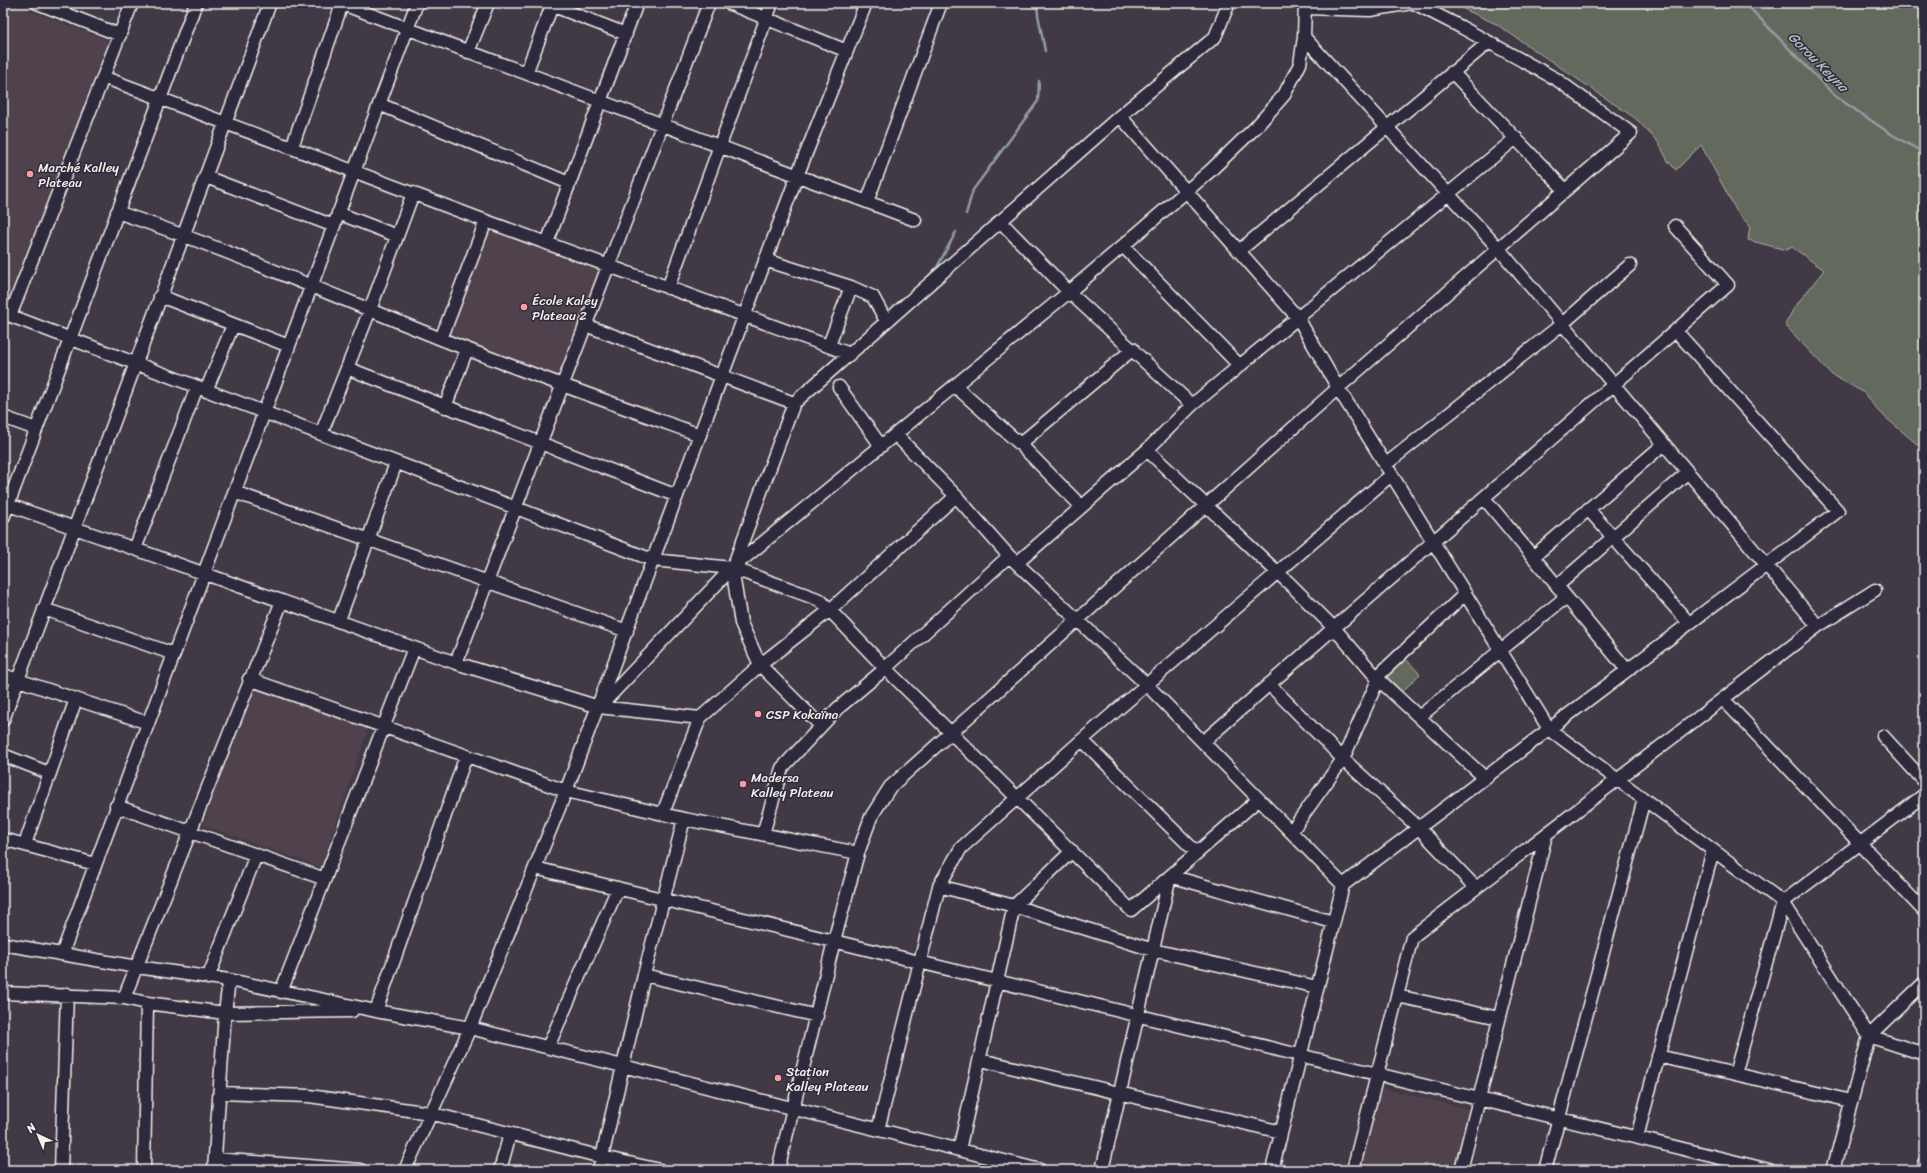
<svg xmlns="http://www.w3.org/2000/svg" width="1927" height="1173" font-family="Sriracha,sans-serif">
  <rect width="100%" height="100%" fill="#423946"/>
  <filter id="ink" filterUnits="userSpaceOnUse"><feTurbulence type="fractalNoise" baseFrequency=".025" numOctaves="2"/><feDisplacementMap in="SourceGraphic" scale="8" xChannelSelector="R" yChannelSelector="G"/><feConvolveMatrix kernelMatrix="1 2 1 2 8 2 1 2 1" color-interpolation-filters="sRGB"/></filter>
  <g filter="url(#ink)">
    <path fill="#50434d" d="M3,3H8L108,40L6,309L3,308Z
      M491,227L601,269L559,377L449,335Z
      M252,688L369,726L321,867L203,825Z
      M1380,1088L1473,1110L1459,1170H1360Z"/>
    <path fill="#636a5d" stroke="#acaea2" d="M1451,3H1924V450L1879,412L1863,392L1832,375L1785,325L1794,308L1824,270L1792,247L1786,250L1748,240L1750,226L1737,212L1701,145L1676,170L1668,161L1658,142L1635,118L1496,24Z
      M1403,656L1420,674L1402,692L1385,674Z"/>
    <g fill="none" stroke-linecap="round" stroke-linejoin="round">
      <path stroke="#929ca7" stroke-width="2.5" d="M1037,3L1038,15L1045,51
        M1745,3L1835,96L1891,134L1924,153
        M966,214L973,190L1038,101L1039,81
        M925,280L937,267L956,232"/>
      <defs>
        <path id="minor" d="M37,3L120,35
          M340,3L915,220
          M546,3L626,34
          M728,3L847,51
          M1305,8L1370,10L1411,3
          M1304,37L1499,249L1818,626
          M468,52L488,3
          M1452,72L1565,190
          M526,73L553,3
          M103,77L486,221L850,354
          M379,104L569,183
          M1120,116L1298,318L1338,388L1549,729L1783,902L1869,1036L1833,1170
          M292,147L342,4
          M206,177L334,226
          M867,202L941,3
          M117,212C227,249 334,296 441,339C527,373 614,404 700,435
          M338,213L397,236
          M1000,221L1069,292L1192,405
          M547,243L637,3
          M1123,246L1240,366
          M1239,251L1489,42
          M765,260L851,287L873,297L886,321
          M668,288L772,3
          M160,296L289,346
          M3,313L653,560L732,568L741,623L760,665L821,726
          M10,316L132,3
          M585,325L794,403
          M441,339L486,221
          M829,345L851,287
          M347,368L677,496
          M955,386L1020,444L1081,506
          M197,387L135,549L456,663L599,707L700,718
          M839,387L881,446
          M206,391L233,325
          M445,407L467,349
          M3,417L36,429
          M321,434L370,310L413,193
          M896,435L956,496L1009,556L1146,684L1343,885
          M1020,444L1133,349
          M1147,450L1291,585L1334,628L1378,679L1485,778
          M1385,465L1562,324L1630,265
          M234,492L627,631
          M1484,498L1627,670
          M3,503L135,549
          M1588,509L1689,623
          M3,518L196,3
          M1533,557L1664,444
          M1017,563L1147,450L1192,405L1516,138
          M733,567L794,403L1120,116L1215,37L1229,3
          M732,568L820,600L885,668L1131,910L1259,799
          M1557,586L1688,472
          M44,609L174,654
          M339,620L396,463
          M456,663L709,3
          M3,675L148,723
          M249,679L566,791L684,819L858,853
          M1269,684L1343,759L1418,827L1476,888
          M1723,699L1924,911
          M603,703L732,568L1069,292L1210,171L1256,127L1284,95L1300,64L1304,37L1305,3
          M1419,717L1566,597
          M3,720L270,3
          M1883,736L1924,781
          M1082,740L1197,853
          M1203,742L1728,285L1675,226
          M3,755L49,773
          M116,806L325,879
          M663,813L700,718L760,665L830,610L956,496
          M1291,832L1343,759L1381,673L1465,594
          M763,834L782,768L837,709L880,673L1009,556
          M3,839L95,864
          M25,844L76,699
          M535,868L1769,1170
          M939,886L1014,906L1153,950L1317,987
          M3,944L137,967L229,980L376,1011L470,1028L1040,1170
          M62,954L417,3
          M644,975L817,1016
          M208,978L256,855
          M1924,983L1869,1036L1924,1054
          M281,992L414,648
          M3,993L124,998L147,1003L225,1013L352,1011
          M1397,996L1499,1018
          M124,998L282,601
          M376,1011L466,756
          M548,1047L618,888
          M1658,1056L1851,1101
          M981,1060L1281,1132
          M1735,1074L1783,902L1924,795
          M220,1093L309,1096L430,1113L602,1157L660,1170
          M878,1130L939,886L961,848L1082,740L1391,475
          M1637,1137L1713,850
          M959,1150L1014,906L1072,851
          M215,1159L360,1170
          M61,1170L67,994
          M144,1170L147,1003
          M214,1170L225,1013L229,980
          M405,1170L470,1028L566,791L797,176L866,3
          M500,1170L510,1134
          M599,1170L644,975L684,819
          M778,1170L834,941L858,853L871,817L890,787L1338,388L1631,133L1556,79L1461,27L1414,3
          M1102,1170L1170,876L1333,922
          M1272,1170L1343,885L1838,511L1676,331
          M1353,1170L1412,937L1818,626L1875,590
          M1461,1170L1546,835
          M1545,1170L1644,799
          M1922,1170L1924,1163"/>
      </defs>
      <use href="#minor" stroke="#f4f1e8" stroke-width="15"/>
      <use href="#minor" stroke="#2f2a3d" stroke-width="12"/>
    </g>
  </g>
  <g fill="#ff9aa2" stroke="#2f2a3d" stroke-width="1.5">
    <circle cx="30" cy="174" r="4"/>
    <circle cx="524" cy="307" r="4"/>
    <circle cx="758" cy="714" r="4"/>
    <circle cx="743" cy="784" r="4"/>
    <circle cx="778" cy="1078" r="4"/>
  </g>
  <g text-anchor="middle" dominant-baseline="central" stroke-width="3" stroke-linejoin="round" paint-order="stroke">
    <g font-size="13" fill="#f4f1e8" stroke="#2f2a3d" text-anchor="start">
      <text x="38" y="167">Marché Kalley<tspan x="38" dy="15">Plateau</tspan></text>
      <text x="532" y="300">École Kaley<tspan x="532" dy="15">Plateau 2</tspan></text>
      <text x="766" y="714">CSP Kokaïna</text>
      <text x="751" y="777">Madersa<tspan x="751" dy="15">Kalley Plateau</tspan></text>
      <text x="786" y="1071">Station<tspan x="786" dy="15">Kalley Plateau</tspan></text>
    </g>
    <g font-size="14" font-style="italic" fill="#b2b8bc" stroke="#2f2a3d">
      <text transform="translate(1818 62) rotate(45)">Gorou Keyna</text>
    </g>
  </g>
  <rect width="1927" height="1173" fill="none" stroke="#2f2a3d" stroke-width="16"/>
  <rect x="8" y="8" width="1911" height="1157" fill="none" stroke="#f4f1e8" stroke-width="1.5" filter="url(#ink)"/>
  <g transform="translate(38 1135) rotate(316)" stroke="#2f2a3d" stroke-width="3" paint-order="stroke">
  <path d="M0-3L7 15L0 10L-7 15Z" fill="#f4f1e8"/>
  <text y="-6" font-size="11" font-weight="bold" text-anchor="middle" fill="#f4f1e8">N</text>
  </g>
</svg>
